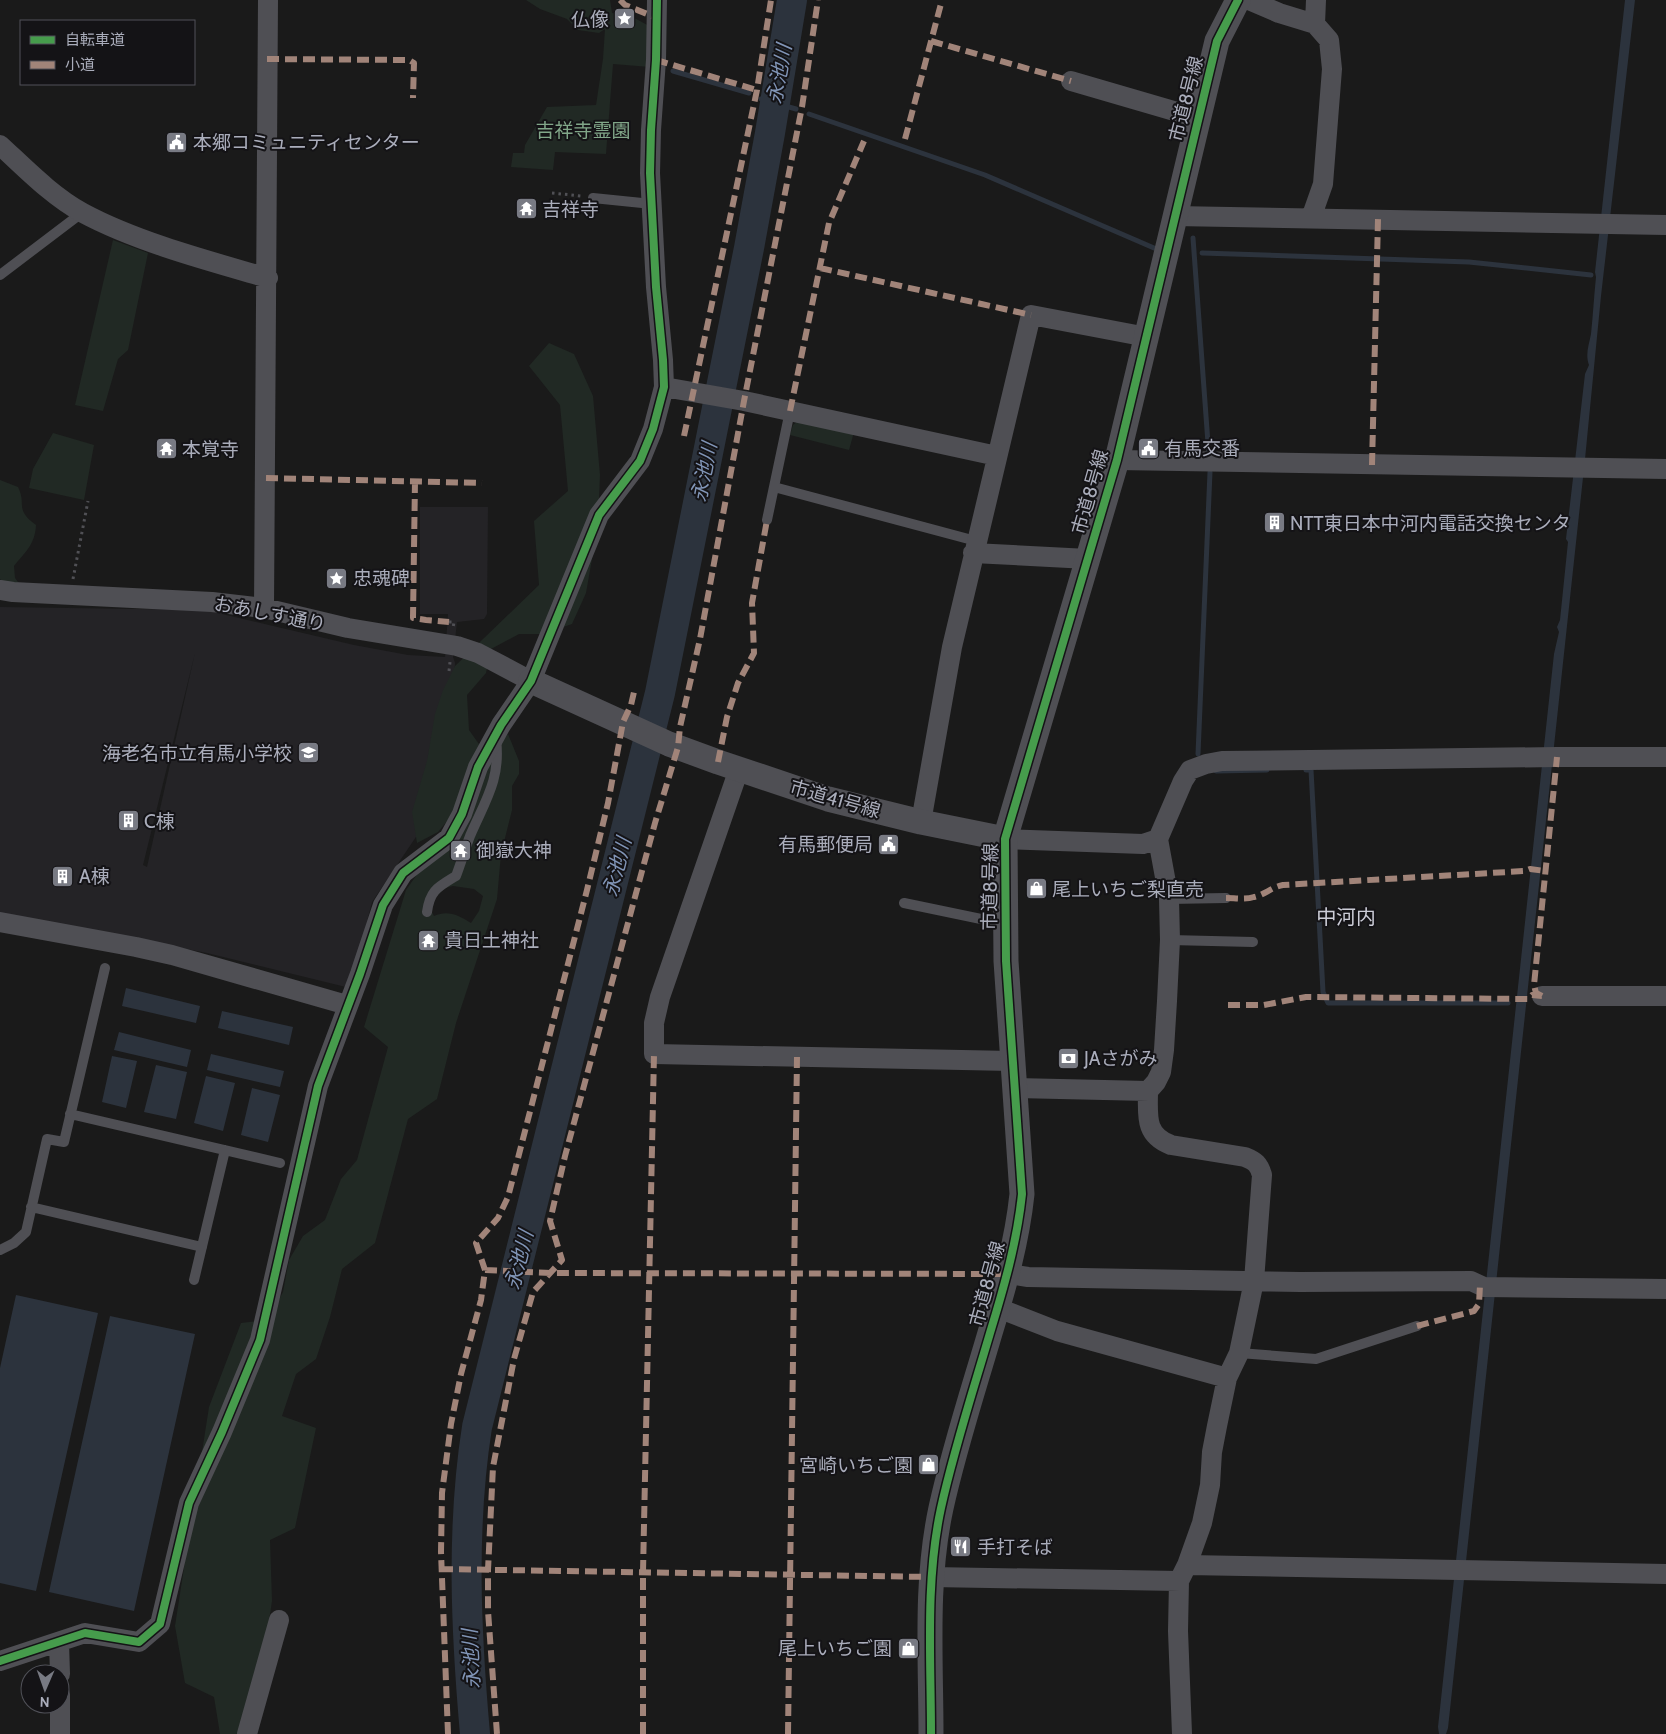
<svg xmlns="http://www.w3.org/2000/svg" width="1666" height="1734" font-family="Cabin,'Noto Sans JP',sans-serif">
  <rect width="100%" height="100%" fill="#1a1a1a"/>
  <path fill="#242326" fill-rule="evenodd" d="M420,507H488L487,614L484,619L457,622L453,657L455,663L454,676L422,828L372,902L350,988L207,953L0,913V607L205,610L354,645L408,655L445,657L448,614H420ZM195,653L147,867L143,865Z"/>
  <path fill="#212924" fill-rule="evenodd" d="M526,0H610L612,13L627,14L651,27L650,67L613,64L606,154L555,152L553,170L511,167L513,153H524L525,145L547,107L596,105L603,59L605,29L599,33L578,30L567,19L540,9Z
    M113,240L148,253L128,350L118,359L103,411L75,405Z
    M549,343L574,354L593,396L600,475L598,525L586,593L572,624L542,634H519L491,649L486,673L467,695L469,730L481,747L458,808L438,832L417,843L412,812L427,761L435,714L443,690L455,666L539,585L534,521L568,491L560,405L529,366Z
    M799,420L854,432L849,450L790,435L793,425Z
    M53,433L94,445L84,500L29,488L33,469Z
    M0,480L18,487C27,505 14,509 36,525C35,545 25,552 14,566L15,578L21,586H7L0,579Z
    M508,734L519,761V774L512,786V810L501,854L497,899L456,1023L437,1099L408,1119L375,1243L342,1269L330,1317L316,1359L296,1374L282,1416L316,1428L295,1528L270,1540L272,1601L252,1734H220L214,1697L185,1683L175,1626L209,1407L241,1323L268,1320L283,1292L289,1260L303,1236L325,1220L341,1179L357,1160L388,1047L364,1027L406,890L430,856L495,749ZM453,886L474,889L483,896L479,911L471,923C458,915 448,910 434,916L431,910V902L445,888Z"/>
  <path fill="#2c333d" d="M1625,0H1635L1601,296L1585,459L1448,1728L1446,1734H1439L1438,1727L1554,654L1559,632L1557,627L1560,620L1568,542L1566,539L1585,374L1589,365C1585,354 1589,345 1591,334C1593,315 1594,296 1596,277L1595,272Z
    M126,988L200,1006L196,1023L122,1006Z
    M222,1011L293,1027L289,1045L218,1028Z
    M119,1032L191,1050L187,1067L114,1050Z
    M211,1054L284,1071L280,1087L207,1070Z
    M112,1056L137,1061L126,1108L102,1102Z
    M156,1065L187,1072L176,1119L144,1112Z
    M206,1076L235,1083L223,1131L194,1123Z
    M252,1088L280,1095L268,1142L241,1135Z
    M16,1295L98,1313L36,1591L0,1583V1368Z
    M110,1316L195,1334L134,1611L49,1592Z"/>
  <g fill="none" stroke-linecap="round" stroke-linejoin="round">
    <path stroke="#2c333d" stroke-width="5" d="M673,71L749,93
      M761,99L796,109
      M809,114L985,175L1154,248
      M1193,238L1209,457
      M1202,253L1469,262L1591,275
      M1198,754L1210,472
      M1306,770H1311L1323,992L1328,1003H1508
      M1216,771L1267,770"/>
    <path stroke="#2c333d" stroke-width="30" d="M475,1734C466,1632 461,1529 477,1427L660,693L749,248L770,133L792,0"/>
    <path stroke="#505055" stroke-width="3" stroke-dasharray="2.5 4" stroke-linecap="butt" d="M552,193L581,196
      M73,579L88,501
      M449,622H454L453,628
      M449,671L450,662"/>
    <path stroke="#4f4f54" stroke-width="10" d="M593,198L652,204
      M0,275L83,212
      M774,487L976,541
      M767,520L790,411
      M1169,899L1226,898
      M904,903L1005,924
      M427,912C430,890 438,887 456,876C461,863 465,849 470,836C485,801 501,779 496,740
      M1170,940L1253,942
      M70,1114L280,1163
      M31,1207L202,1247
      M0,1250L14,1243L26,1232L47,1139L64,1142L105,968
      M194,1280L225,1150
      M1239,1353L1316,1359L1417,1326"/>
    <path stroke="#4f4f54" stroke-width="20" d="M1249,0L1279,13L1315,24L1329,40L1332,69L1323,184L1311,218
      M1315,24L1316,0
      M1071,81L1198,118
      M0,145C26,169 52,196 83,213C137,242 209,261 268,278
      M1174,216L1666,225
      M664,387L744,401L997,456
      M1117,460L1666,469
      M973,553L1088,559
      M0,590L13,592L212,602L264,608L348,628L457,646L478,653L531,681
      M264,608L268,0
      M739,769L660,997L654,1023V1054L1012,1061
      M921,822L952,647L1031,315L1147,337
      M1005,839L1143,844L1158,839
      M0,922L136,947L172,955L347,1005
      M1542,996H1666
      M1014,1088L1148,1091
      M1008,1274L1028,1277L1300,1282L1471,1281L1484,1287L1666,1289
      M998,1308L1057,1331L1227,1378
      M1187,1565L1666,1574
      M931,1577L1179,1581
      M59,1642L60,1674
      M0,1661L85,1633L139,1642L160,1624L189,1503L222,1432L260,1340L318,1086L360,974L383,905L403,873L449,838L462,814L478,767L501,725L531,681L599,515L640,461L653,429L664,387L663,360L656,287L650,173L651,130L656,60L657,0
      M60,1694V1734
      M247,1734L279,1620
      M1182,1734L1178,1631L1179,1581L1187,1565L1202,1523L1210,1485L1212,1452L1217,1426L1227,1378L1239,1353L1254,1281L1262,1175C1259,1164 1255,1161 1245,1157L1171,1145C1144,1135 1148,1115 1148,1091L1156,1082L1161,1072L1164,1050L1167,1001L1170,940L1169,899L1158,839L1183,781L1190,770L1206,764L1222,761L1557,757H1666"/>
    <path stroke="#4f4f54" stroke-width="25" d="M531,681L669,744L718,762L828,799L921,822L1005,839
      M931,1734C931,1659 925,1582 941,1508C954,1449 973,1391 990,1333C1004,1287 1017,1242 1022,1194L1006,961L1005,839L1117,460L1217,41L1238,0"/>
    <path stroke="#a18479" stroke-width="6" stroke-dasharray="12 6" stroke-linecap="butt" d="M620,0L625,5L657,18
      M931,41L1071,81
      M267,59L409,60L414,63L413,98
      M656,60L757,90
      M905,139L942,0
      M820,268L1031,315
      M790,411L829,223L864,141
      M684,436L757,90L771,0
      M1372,465L1378,219
      M266,478L482,483
      M415,481L413,618L426,620L449,622
      M718,762L727,717L738,683L754,653L752,603L767,520
      M1226,898C1235,898 1245,900 1254,897C1264,895 1272,887 1283,885L1525,871L1530,869L1545,871
      M1542,996L1536,993L1534,985L1557,757
      M1228,1005H1264L1306,997L1528,999L1532,995L1542,996
      M485,1270L551,1273L1008,1274
      M1417,1326L1474,1311L1479,1304L1480,1285
      M441,1569L931,1577
      M448,1734L441,1552L442,1493L451,1424L461,1374L481,1300L485,1270L476,1243L498,1218L508,1197L587,890L608,803L623,722L631,705L634,692
      M497,1734L488,1611V1570L493,1467L514,1359L533,1292L562,1260L550,1221L565,1156L655,823L678,747L680,727L700,639L744,401L802,107L818,0
      M643,1734V1572L654,1054
      M788,1734L797,1057"/>
    <defs>
      <path id="cycleway" d="M0,1661L85,1633L139,1642L160,1624L189,1503L222,1432L260,1340L318,1086L360,974L383,905L403,873L449,838L462,814L478,767L501,725L531,681L599,515L640,461L653,429L664,387L663,360L656,287L650,173L651,130L656,60L657,0
        M931,1734C931,1659 925,1582 941,1508C954,1449 973,1391 990,1333C1004,1287 1017,1242 1022,1194L1006,961L1005,839L1117,460L1217,41L1238,0"/>
    </defs>
    <use href="#cycleway" stroke="#141316" stroke-width="11"/>
    <use href="#cycleway" stroke="#469c4c" stroke-width="8"/>
  </g>
  <defs>
    <symbol id="sight-square" viewBox="-11 -11 22 22"><rect x="-9" y="-9" width="18" height="18" rx="4" fill="#787a83" stroke="#141316"/><path d="M0-6L1.8-2.2L6-1.7L2.9 1.2L3.7 5.4L0 3.3L-3.7 5.4L-2.9 1.2L-6-1.7L-1.8-2.2Z" fill="#fff"/></symbol>
    <symbol id="civic-square" viewBox="-11 -11 22 22"><rect x="-9" y="-9" width="18" height="18" rx="4" fill="#787a83" stroke="#141316"/><path d="M-.6-6.5H3V-4.5H.6V-3L4-1V1h2V6H-6V1h2V-1L-.6-3ZM-1.2 2.5V6h2.4V2.5Z" fill="#fff"/></symbol>
    <symbol id="temple-square" viewBox="-11 -11 22 22"><rect x="-9" y="-9" width="18" height="18" rx="4" fill="#787a83" stroke="#141316"/><path d="M0-6L5-2H3V0L6.5 2.5H4V6H1.5V3h-3V6H-4V2.5H-6.5L-3 0V-2H-5Z" fill="#fff"/></symbol>
    <symbol id="building-square" viewBox="-11 -11 22 22"><rect x="-9" y="-9" width="18" height="18" rx="4" fill="#787a83" stroke="#141316"/><path d="M-4-6H4V6H1V3H-1V6H-4ZM-2.5-4.3h1.7v1.8h-1.7ZM.8-4.3h1.7v1.8H.8ZM-2.5-1h1.7V.8h-1.7ZM.8-1h1.7V.8H.8Z" fill="#fff"/></symbol>
    <symbol id="school-square" viewBox="-11 -11 22 22"><rect x="-9" y="-9" width="18" height="18" rx="4" fill="#787a83" stroke="#141316"/><path d="M0-5L7-2L0 1L-7-2ZM-4 1L0 2.5L4 1V4Q0 6-4 4Z" fill="#fff"/></symbol>
    <symbol id="shop-square" viewBox="-11 -11 22 22"><rect x="-9" y="-9" width="18" height="18" rx="4" fill="#787a83" stroke="#141316"/><path d="M-5-2.5h2.3a2.7 3.5 0 0 1 5.4 0H5L5.5 6h-11ZM-1.5-2.5h3a1.5 2.3 0 0 0-3 0Z" fill="#fff"/></symbol>
    <symbol id="bank-square" viewBox="-11 -11 22 22"><rect x="-9" y="-9" width="18" height="18" rx="4" fill="#787a83" stroke="#141316"/><path d="M-6-4H6V4H-6ZM0-2.3a2.3 2.3 0 1 0 0 4.6a2.3 2.3 0 1 0 0-4.6Z" fill="#fff"/></symbol>
    <symbol id="restaurant-square" viewBox="-11 -11 22 22"><rect x="-9" y="-9" width="18" height="18" rx="4" fill="#787a83" stroke="#141316"/><path d="M-5-6h1v4h1v-4h1v4h1v-4h1v5L-1.5 .5V6h-2V.5L-5-1ZM5-6V6H3V1.5H1.5Q1.5-4 5-6Z" fill="#fff"/></symbol>
  </defs>
  <g fill-rule="evenodd">
    <use href="#sight-square" x="612" y="6" width="25" height="25"/>
    <use href="#civic-square" x="164" y="130" width="25" height="25"/>
    <use href="#temple-square" x="514" y="196" width="25" height="25"/>
    <use href="#civic-square" x="1136" y="436" width="25" height="25"/>
    <use href="#temple-square" x="154" y="436" width="25" height="25"/>
    <use href="#building-square" x="1262" y="510" width="25" height="25"/>
    <use href="#sight-square" x="324" y="566" width="25" height="25"/>
    <use href="#school-square" x="296" y="740" width="25" height="25"/>
    <use href="#building-square" x="116" y="808" width="25" height="25"/>
    <use href="#civic-square" x="876" y="832" width="25" height="25"/>
    <use href="#temple-square" x="448" y="838" width="25" height="25"/>
    <use href="#building-square" x="50" y="864" width="25" height="25"/>
    <use href="#shop-square" x="1024" y="876" width="25" height="25"/>
    <use href="#temple-square" x="416" y="928" width="25" height="25"/>
    <use href="#bank-square" x="1056" y="1046" width="25" height="25"/>
    <use href="#shop-square" x="916" y="1452" width="25" height="25"/>
    <use href="#restaurant-square" x="948" y="1534" width="25" height="25"/>
    <use href="#shop-square" x="896" y="1636" width="25" height="25"/>
  </g>
  <g text-anchor="middle" dominant-baseline="central" stroke-width="4" stroke-linejoin="round" paint-order="stroke">
    <g font-size="19" fill="#aaadbb" stroke="#141316" text-anchor="start">
      <text x="609" y="19" text-anchor="end">仏像</text>
      <text x="193" y="142">本郷コミュニティセンター</text>
      <text x="542" y="209">吉祥寺</text>
      <text x="1164" y="448">有馬交番</text>
      <text x="182" y="449">本覚寺</text>
      <text x="1290" y="523">NTT東日本中河内電話交換センタ</text>
      <text x="353" y="578">忠魂碑</text>
      <text x="292" y="753" text-anchor="end">海老名市立有馬小学校</text>
      <text x="144" y="821">C棟</text>
      <text x="873" y="844" text-anchor="end">有馬郵便局</text>
      <text x="476" y="850">御嶽大神</text>
      <text x="79" y="876">A棟</text>
      <text x="1052" y="889">尾上いちご梨直売</text>
      <text x="444" y="940">貴日土神社</text>
      <text x="1084" y="1058">JAさがみ</text>
      <text x="913" y="1465" text-anchor="end">宮崎いちご園</text>
      <text x="977" y="1547">手打そば</text>
      <text x="892" y="1648" text-anchor="end">尾上いちご園</text>
    </g>
    <g font-size="19" fill="#aaadbb" stroke="#141316">
      <text transform="translate(1186 99) rotate(-76)">市道8号線</text>
      <text transform="translate(1090 492) rotate(-74)">市道8号線</text>
      <text transform="translate(270 614) rotate(11)">おあしす通り</text>
      <text transform="translate(835 799) rotate(16)">市道41号線</text>
      <text transform="translate(990 887) rotate(-89)">市道8号線</text>
      <text transform="translate(987 1284) rotate(-75)">市道8号線</text>
    </g>
    <g font-size="19" fill="#81a689" stroke="#141316">
      <text x="583" y="130">吉祥寺霊園</text>
    </g>
    <g font-size="20" font-style="italic" fill="#8195b7" stroke="#141316">
      <text transform="translate(779 74) rotate(-80)">永池川</text>
      <text transform="translate(704 472) rotate(-79)">永池川</text>
      <text transform="translate(617 867) rotate(-76)">永池川</text>
      <text transform="translate(519 1260) rotate(-76)">永池川</text>
      <text transform="translate(471 1659) rotate(-93)">永池川</text>
    </g>
    <g font-size="20" fill="#cccdd7" stroke="#141316">
      <text x="1346" y="917">中河内</text>
    </g>
  </g>
  <rect x="20" y="20" width="175" height="65" fill="#141316" stroke="#505158"/>
  <rect x="30" y="36" width="25" height="8" fill="#469c4c" stroke="#505158"/>
  <text x="65" y="45" font-size="15" fill="#aaadbb">自転車道</text>
  <rect x="30" y="61" width="25" height="8" fill="#a18479" stroke="#505158"/>
  <text x="65" y="70" font-size="15" fill="#aaadbb">小道</text>
  <g transform="translate(45 1689) rotate(182)"><circle r="24" fill="#141316" stroke="#505158"/>
  <path d="M0-4L9 19L0 12L-9 19Z" fill="#787a83"/>
  <text y="-8" font-size="14" font-weight="bold" text-anchor="middle" fill="#aaadbb">N</text>
  </g>
</svg>
